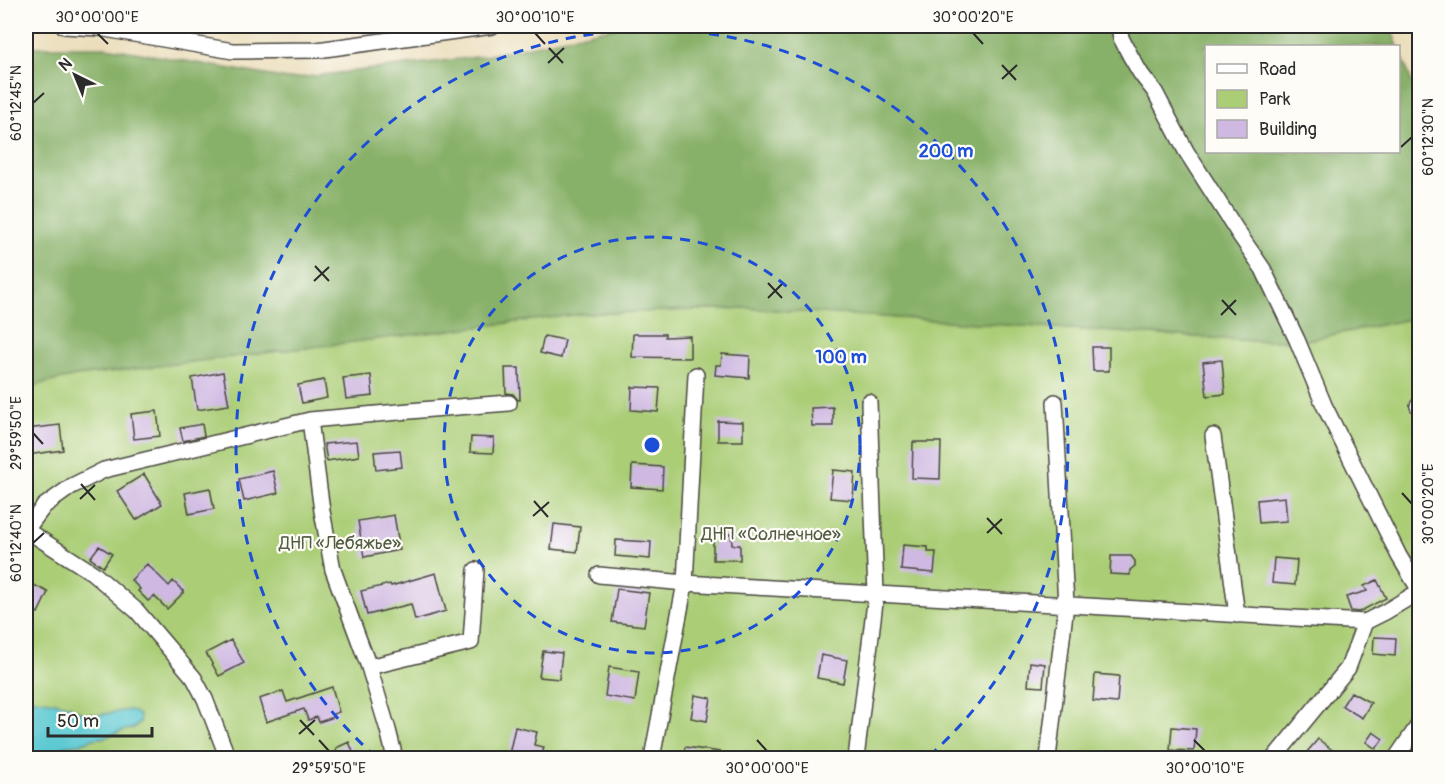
<svg xmlns="http://www.w3.org/2000/svg" width="1445" height="784" font-family="Pangolin,sans-serif">
  <rect width="100%" height="100%" fill="#fdfcf7"/>
  <filter id="ink" filterUnits="userSpaceOnUse"><feTurbulence type="fractalNoise" baseFrequency=".0167" numOctaves="2"/><feDisplacementMap in="SourceGraphic" scale="12" xChannelSelector="R" yChannelSelector="G"/><feConvolveMatrix kernelMatrix="1 2 1 2 8 2 1 2 1" color-interpolation-filters="sRGB"/></filter>
  <filter id="wash" filterUnits="userSpaceOnUse"><feTurbulence type="fractalNoise" baseFrequency=".008" numOctaves="4" result="noise"/><feDisplacementMap in="SourceGraphic" scale="24" xChannelSelector="R" yChannelSelector="G"/><feGaussianBlur stdDeviation="1.35" result="paint"/><feColorMatrix in="noise" values="0 0 0 0 0 0 0 0 0 0 0 0 0 0 0 0 0 1.4 0 .05"/><feComposite in="paint" operator="in"/></filter>
  <g filter="url(#wash)">
    <rect width="100%" height="100%" fill="#ebddba"/>
    <path fill="#aacd76" stroke="#6a7c50" stroke-width="1.5" d="M746,308L1257,341L1306,340L1419,317V758H26V754L29,756L53,752L67,745L80,744L92,739L106,737L121,731L134,728L130,710L98,715L81,713L70,706L50,701L32,699L26,697V387L76,376L580,314Z"/>
    <path fill="#87b067" stroke="#596e49" stroke-width="1.5" fill-rule="evenodd" d="M620,26H1390L1419,100V317L1306,340L1257,341L746,308L580,314L76,376L26,387V47H106L288,79L485,56ZM1206,46H1398V152H1206Z"/>
    <path fill="#5cc9d2" stroke="#447a7e" stroke-width="1.5" d="M26,697L32,699L50,701L70,706L81,713L98,715L130,710L139,715L140,722L134,728L121,731L106,737L92,739L80,744L67,745L42,756L26,754Z"/>
    <g id="blocks">
      <path fill="#cfb8e2" d="M633,334H665V337L690,336V358L632,357Z
        M544,336L565,340L561,358L540,353Z
        M1092,347H1109V371H1093Z
        M722,354L750,356L749,378L715,375L716,365H721Z
        M1222,360L1225,394L1207,396L1203,362Z
        M505,368H519L520,400H518L513,394L506,393Z
        M223,372L229,405L197,410L192,378Z
        M371,375L373,396L346,399L343,378Z
        M324,380L327,398L302,403L298,385Z
        M632,387L660,388L658,412L631,410Z
        M833,407V426H812L811,408Z
        M157,411L160,436L134,439L131,414Z
        M718,421L743,422V441H718Z
        M202,424L204,436L183,441L180,428Z
        M60,425L63,450L27,455L26,429Z
        M471,437L494,438L493,453L470,452Z
        M357,441L359,456L327,461L324,444Z
        M913,442H941L940,479L912,478Z
        M400,450L402,467L376,470L374,452Z
        M632,465L663,467L662,489L631,487Z
        M833,470L855,472L853,500L830,498Z
        M273,471L278,493L244,501L239,479Z
        M144,474L162,504L136,520L117,491Z
        M210,488L214,509L189,514L185,493Z
        M1285,497L1287,521L1259,523L1257,500Z
        M394,515L400,550L364,557L358,521Z
        M554,524L580,527L577,552L551,549Z
        M713,534H731L732,545H740V560H713Z
        M616,540L651,542L650,559L615,556Z
        M903,545L928,547V552H936L934,573L901,570Z
        M99,546L112,554L103,567L90,558Z
        M1111,556H1131L1135,561V566L1130,570V575L1110,574Z
        M1274,558L1297,560L1295,585L1272,583Z
        M147,564L169,586L173,581L184,592L167,609L154,596L148,601L138,591L140,589L131,580Z
        M436,573L446,611L415,620L411,604L367,615L361,591L390,584L391,586Z
        M1377,580L1386,598L1359,612L1351,611L1346,597L1367,591L1364,586Z
        M26,581L48,592L38,613L26,608Z
        M617,589L649,593L644,626L612,622Z
        M1374,637L1396,638L1395,656L1373,654Z
        M231,640L244,663L219,676L206,653Z
        M543,651L562,653L559,679L539,677Z
        M821,655L847,660L843,683L817,678Z
        M1030,662L1045,664L1043,687L1028,686Z
        M609,667L639,672L635,701L605,696Z
        M1095,674L1119,676L1117,703L1093,701Z
        M332,687L339,712L333,714L334,717L319,722L317,717L308,720L304,709L266,722L259,699L283,691L287,702Z
        M1351,692L1371,703L1362,718L1342,706Z
        M695,695L711,698L707,721L691,718Z
        M515,727L537,732L534,745L544,747L541,759H508Z
        M1172,727L1196,729L1194,751L1170,750Z
        M1373,732L1383,739L1376,749L1366,742Z
        M1318,739L1335,752L1329,759H1315L1307,752Z
        M349,742L356,759H337L336,748Z
        M685,747L720,752L719,759H683Z"/>
    </g>
  </g>
  <g filter="url(#ink)">
    <use href="#blocks" fill-opacity="0" stroke="#484640" stroke-width="1.5"/>
    <g fill="none" stroke-linecap="round" stroke-linejoin="round">
      <defs>
        <path id="minor" d="M64,26L99,28L233,51L317,50L492,26
          M1119,26L1121,38L1131,57L1141,74L1155,92L1186,151L1239,234L1263,269L1297,340L1324,405L1399,556L1420,591
          M1418,406L1420,409
          M310,420L322,511L333,570L369,667L388,730L395,758
          M1213,436L1237,615
          M26,530L44,506L72,486L104,470L310,420L432,409L509,403
          M26,530L93,573L137,611L194,678L205,699L224,748L226,758
          M599,575L685,583L1365,622L1385,612L1420,591
          M369,667L471,642L476,570
          M652,758L685,583L696,375
          M856,758L876,594L869,402
          M1048,758L1066,604L1055,402
          M1274,758L1348,668L1365,622
          M1396,758L1420,723"/>
      </defs>
      <use href="#minor" stroke="#484640" stroke-width="18"/>
      <use href="#minor" stroke="#fff" stroke-width="15"/>
    </g>
  </g>
  <path fill="none" stroke="#2b2b2b" stroke-width="2" d="M97,33L108,44M535,33L545,44M973,33L983,44M549,48L563,63M548,63L564,48M1002,65L1016,80M1002,79L1017,65M33,103L44,93M1401,147L1412,137M315,266L329,281M314,281L329,267M768,283L782,298M768,298L783,283M1222,300L1236,315M1221,315L1236,300M33,433L43,444M81,484L95,500M1402,493L1412,504M80,499L95,485M534,501L548,517M533,516L549,502M987,518L1002,534M987,533L1002,519M33,543L44,533M300,720L314,735M299,734L315,720M319,740L329,751M757,740L767,751M1194,740L1205,751"/>
  <g fill="none" stroke="#1d4ed8" stroke-width="3" stroke-dasharray="10 8">
    <circle cx="652" cy="445" r="208"/>
    <path d="M376 757A416 416 0 1 1 928 757"/>
  </g>
  <g text-anchor="middle" dominant-baseline="central" stroke-width="4.5" stroke-linejoin="round" paint-order="stroke">
    <g font-size="18" fill="#515c42" stroke="#fdfcf7">
      <text x="771" y="534">ДНП «Солнечное»</text>
      <text x="340" y="543">ДНП «Лебяжье»</text>
    </g>
  </g>
  <circle cx="652" cy="445" r="9" fill="#1d4ed8" stroke="#fdfcf7" stroke-width="3"/>
  <g font-size="18" text-anchor="middle" font-weight="bold" fill="#1d4ed8" stroke="#fdfcf7" stroke-width="4.5" stroke-linejoin="round" paint-order="stroke">
    <text x="946" y="157">200 m</text>
    <text x="841" y="363">100 m</text>
  </g>
  <rect width="1445" height="784" fill="none" stroke="#fdfcf7" stroke-width="66"/>
  <rect x="1205" y="45" width="195" height="108" fill="#fdfcf7" stroke="#a9a8a5" stroke-width="1.5"/>
  <rect x="1217" y="64" width="30" height="9" fill="#ffffff" stroke="#a9a8a5" stroke-width="1.5"/>
  <text x="1259" y="75" font-size="18" fill="#2b2b2b">Road</text>
  <rect x="1217" y="90" width="30" height="18" fill="#aacd76" stroke="#a9a8a5" stroke-width="1.5"/>
  <text x="1259" y="105" font-size="18" fill="#2b2b2b">Park</text>
  <rect x="1217" y="120" width="30" height="18" fill="#cfb8e2" stroke="#a9a8a5" stroke-width="1.5"/>
  <text x="1259" y="135" font-size="18" fill="#2b2b2b">Building</text>
  <g transform="translate(75 75) rotate(317)" stroke="#fdfcf7" stroke-width="4.5" paint-order="stroke">
  <path d="M0-4.5L10 22L0 15L-10 22Z" fill="#2b2b2b"/>
  <text y="-9" font-size="16" font-weight="bold" text-anchor="middle" fill="#2b2b2b">N</text>
  </g>
  <path d="M48 727v9h104v-9" fill="none" stroke="#2b2b2b" stroke-width="3"/>
  <text x="57" y="727" font-size="18" fill="#2b2b2b" stroke="#fdfcf7" stroke-width="4.5" paint-order="stroke">50 m</text>
  <rect x="33" y="33" width="1379" height="718" fill="none" stroke="#2b2b2b" stroke-width="2"/>
  <g font-size="15" text-anchor="middle" fill="#2b2b2b">
    <text x="97" y="22">30°00'00"E</text>
    <text x="535" y="22">30°00'10"E</text>
    <text x="973" y="22">30°00'20"E</text>
    <text transform="translate(16 103) rotate(-90)" y="5">60°12'45"N</text>
    <text transform="translate(1428 137) rotate(-90)" y="5">60°12'30"N</text>
    <text transform="translate(16 433) rotate(-90)" y="5">29°59'50"E</text>
    <text transform="translate(1428 504) rotate(-90)" y="5">30°00'20"E</text>
    <text transform="translate(16 543) rotate(-90)" y="5">60°12'40"N</text>
    <text x="329" y="773">29°59'50"E</text>
    <text x="767" y="773">30°00'00"E</text>
    <text x="1205" y="773">30°00'10"E</text>
  </g>
</svg>
